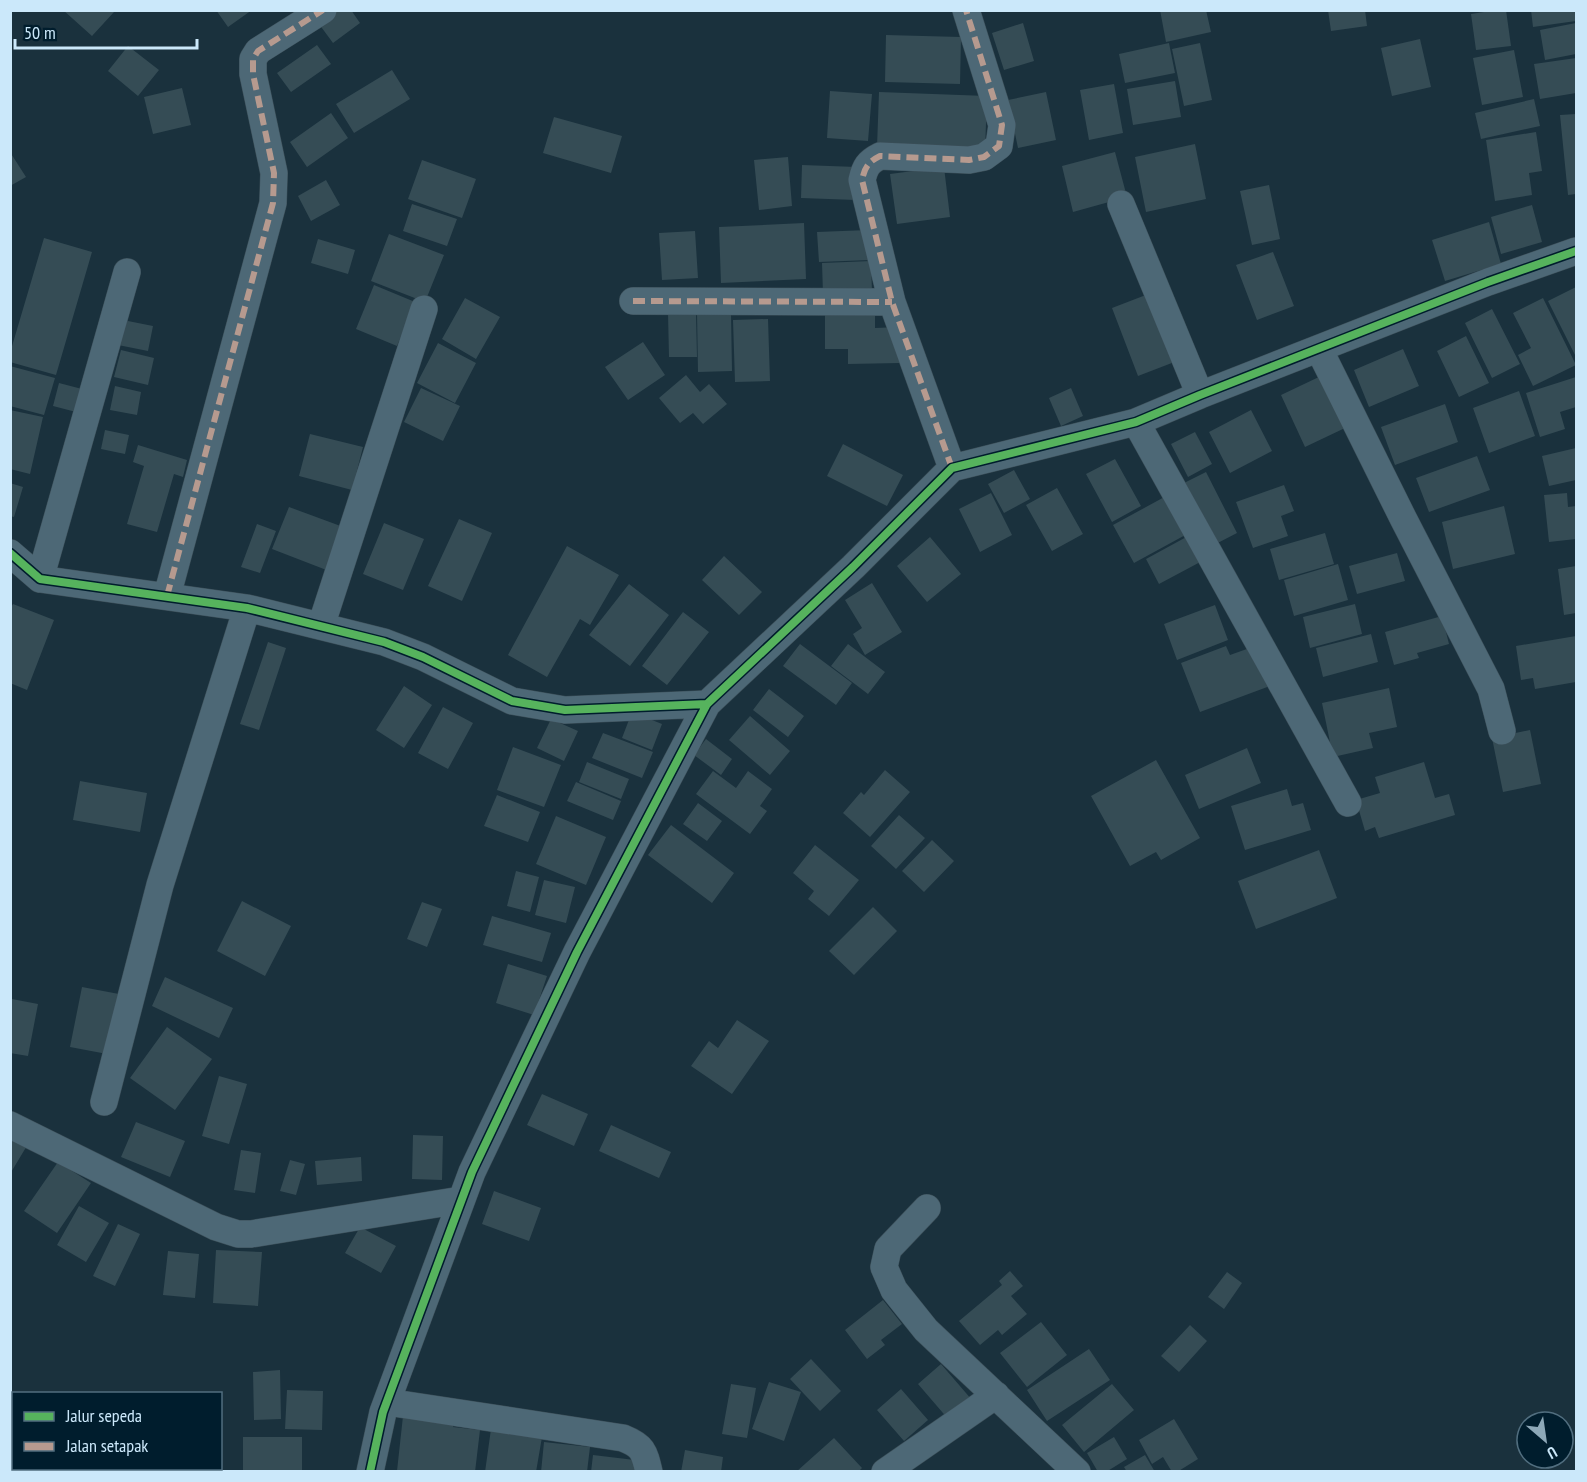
<svg xmlns="http://www.w3.org/2000/svg" width="1587" height="1482" font-family="'PT Sans Narrow',sans-serif">
  <rect width="100%" height="100%" fill="#1a313d"/>
  <path fill="#354c55" d="M63,10H113L114,12L92,36Z
    M216,10H252L228,27Z
    M338,10H351L360,23L333,43L319,24Z
    M1160,10H1206L1211,32L1166,42Z
    M1328,10H1365L1367,26L1331,31Z
    M1497,10H1506L1511,46L1476,50L1471,14Z
    M1531,10H1576V21L1533,27Z
    M1023,23L1034,61L1004,70L992,33Z
    M1576,23V54L1545,60L1540,30Z
    M886,35L961,37L960,84L885,82Z
    M1420,39L1431,87L1392,96L1381,48Z
    M1169,43L1175,73L1125,83L1119,54Z
    M1200,43L1212,100L1184,106L1172,49Z
    M317,45L331,64L291,92L277,73Z
    M128,46L159,70L138,96L108,71Z
    M1514,50L1523,97L1482,105L1473,58Z
    M1576,58V93L1540,99L1534,64Z
    M392,70L410,99L354,133L336,104Z
    M1175,81L1181,117L1133,125L1127,89Z
    M1114,84L1123,133L1089,140L1080,90Z
    M182,88L191,125L153,134L144,97Z
    M830,91L872,94L868,141L827,138Z
    M879,92L987,96L985,151L877,147Z
    M1046,92L1056,140L1018,148L1008,100Z
    M1534,99L1540,126L1481,139L1475,113Z
    M331,113L348,138L307,167L290,142Z
    M1576,114V194L1568,195L1560,115Z
    M554,117L622,136L611,173L543,153Z
    M1536,132L1542,171L1529,173L1532,195L1495,201L1486,140Z
    M1195,144L1206,199L1146,212L1135,157Z
    M10,152L26,177L10,186Z
    M1115,152L1127,197L1073,212L1062,166Z
    M788,157L792,206L759,210L754,160Z
    M422,160L476,179L462,218L408,199Z
    M802,165L857,167L856,200L801,198Z
    M944,167L950,217L897,224L890,174Z
    M326,180L340,205L311,221L298,196Z
    M1269,185L1280,239L1252,245L1240,191Z
    M412,204L457,219L447,246L403,231Z
    M1532,205L1542,242L1501,254L1491,217Z
    M1489,222L1501,264L1445,281L1432,240Z
    M804,223L806,279L721,283L719,227Z
    M868,230L870,260L819,262L817,232Z
    M695,231L698,278L662,280L659,233Z
    M389,234L444,255L425,302L371,281Z
    M44,238L92,252L56,375L10,362V353Z
    M318,239L355,250L348,274L311,263Z
    M1273,252L1294,306L1257,320L1236,265Z
    M871,261L872,292L823,294L822,263Z
    M374,285L415,302L397,346L356,329Z
    M1576,287V357L1548,301Z
    M1151,293L1177,361L1138,376L1112,308Z
    M465,298L500,317L476,359L442,339Z
    M1543,298L1576,365L1533,386L1518,355L1531,348L1513,313Z
    M875,308V328L900,327V363L848,364V349H825V309Z
    M1492,309L1520,364L1492,378L1465,323Z
    M696,312L697,357H669L668,313Z
    M697,313H731L732,371L698,372Z
    M768,319L770,381L735,382L733,320Z
    M123,320L153,326L148,351L118,345Z
    M1466,336L1489,383L1459,397L1437,351Z
    M643,342L665,375L628,400L605,367Z
    M438,343L476,363L455,403L417,383Z
    M1403,349L1419,386L1369,407L1354,370Z
    M121,350L154,358L148,385L114,377Z
    M10,366L55,378L44,415L10,406Z
    M686,375L700,392L709,384L727,404L703,424L693,413L680,423L659,398Z
    M1321,376L1345,428L1305,447L1281,395Z
    M1576,377V407L1560,412L1565,429L1540,437L1526,393Z
    M59,383L82,389L76,412L53,406Z
    M115,386L141,392L137,415L110,410Z
    M421,388L460,406L443,441L404,422Z
    M1071,388L1083,416L1061,426L1049,398Z
    M1519,391L1535,436L1489,453L1473,408Z
    M1445,404L1458,442L1395,465L1381,427Z
    M10,410L43,417L30,474L10,469Z
    M1251,410L1272,451L1230,473L1209,432Z
    M105,430L129,435L125,454L101,449Z
    M1195,432L1212,464L1188,477L1171,444Z
    M310,434L363,447L352,490L299,476Z
    M843,444L903,475L887,506L827,476Z
    M138,445L187,460L183,477L174,474L157,532L127,524L144,466L133,462Z
    M1576,448V480L1549,486L1542,456Z
    M1477,456L1490,490L1429,512L1416,478Z
    M1115,459L1141,506L1112,522L1086,474Z
    M1014,470L1030,499L1004,513L988,484Z
    M1206,472L1237,533L1208,548L1176,487Z
    M10,483L23,487L14,517L10,516Z
    M1284,485L1294,511L1281,516L1288,536L1253,548L1236,502Z
    M1057,488L1083,534L1052,551L1026,505Z
    M991,493L1012,535L980,552L959,509Z
    M1567,493L1568,507L1576,506V539L1549,542L1544,495Z
    M1168,495L1189,533L1134,563L1113,525Z
    M1504,506L1515,554L1453,569L1442,522Z
    M289,507L346,528L329,571L272,549Z
    M459,519L492,533L462,601L428,586Z
    M384,523L424,539L403,590L363,574Z
    M257,524L276,531L260,573L241,567Z
    M1325,533L1334,564L1279,580L1270,549Z
    M1190,535L1204,560L1159,584L1146,559Z
    M930,537L961,574L927,602L897,566Z
    M567,546L619,575L590,625L580,619L547,677L508,655Z
    M1397,553L1405,581L1357,594L1349,566Z
    M724,556L762,592L739,615L702,580Z
    M1338,564L1348,600L1294,616L1284,580Z
    M1576,566V613L1564,615L1558,569Z
    M872,583L902,632L865,655L853,634L862,628L845,600Z
    M629,584L669,615L630,666L589,635Z
    M13,604L54,620L27,690L10,683V609Z
    M1355,604L1362,634L1310,648L1303,617Z
    M1215,605L1228,640L1177,660L1164,624Z
    M683,612L709,632L667,685L642,666Z
    M1442,616L1449,644L1417,653L1419,658L1394,665L1385,632Z
    M1371,634L1378,662L1323,677L1316,648Z
    M1576,636V682L1535,689L1533,678L1521,680L1516,646Z
    M268,642L286,648L259,730L240,724Z
    M800,644L852,683L836,705L783,666Z
    M848,644L885,672L868,694L831,666Z
    M1258,645L1273,685L1200,712L1181,663L1226,646L1230,655Z
    M404,686L432,705L404,748L376,730Z
    M1389,688L1397,727L1369,733L1373,748L1333,757L1322,703Z
    M769,689L804,716L788,737L753,710Z
    M443,707L473,723L448,769L418,753Z
    M632,712L662,724L652,750L622,738Z
    M750,716L790,751L770,775L729,740Z
    M551,719L578,731L564,761L537,748Z
    M1530,730L1541,784L1503,792L1492,738Z
    M603,733L653,752L642,778L592,758Z
    M706,739L732,759L721,775L694,755Z
    M513,747L561,765L544,807L497,790Z
    M1247,748L1261,783L1199,809L1185,775Z
    M1156,760L1200,838L1161,860L1156,852L1130,866L1091,796Z
    M587,762L629,779L621,799L579,782Z
    M1424,762L1435,798L1449,794L1455,815L1379,838L1375,827L1365,831L1356,800L1380,793L1375,777Z
    M885,770L910,792L870,837L843,813L861,792L864,795Z
    M713,771L736,788L748,771L772,789L760,806L767,811L750,834L696,794Z
    M80,781L147,793L140,832L73,820Z
    M576,782L621,801L613,820L567,801Z
    M1287,789L1292,806L1303,803L1311,830L1245,850L1231,806Z
    M497,795L540,812L528,842L484,826Z
    M698,803L722,821L707,841L683,824Z
    M899,815L925,838L896,869L871,846Z
    M556,816L606,837L586,885L536,864Z
    M671,825L734,873L712,903L648,855Z
    M932,840L954,861L924,892L902,871Z
    M815,845L859,880L829,916L808,899L814,891L793,873Z
    M1319,850L1337,898L1256,929L1238,881Z
    M516,871L539,877L530,912L507,906Z
    M544,880L575,887L566,923L535,915Z
    M242,901L291,926L265,976L217,951Z
    M422,902L442,909L427,947L407,939Z
    M873,907L897,931L854,975L829,951Z
    M492,916L551,933L542,962L483,945Z
    M508,964L547,976L534,1015L496,1003Z
    M165,977L233,1008L219,1038L152,1006Z
    M82,987L119,994L107,1054L70,1047Z
    M12,999L38,1004L28,1056L10,1053Z
    M737,1020L769,1041L732,1094L691,1066L709,1041L718,1048Z
    M167,1027L212,1059L175,1110L130,1078Z
    M219,1076L247,1084L229,1144L202,1136Z
    M542,1094L588,1114L574,1146L527,1125Z
    M136,1122L185,1141L170,1177L121,1157Z
    M611,1125L671,1152L659,1178L599,1151Z
    M10,1134L28,1144L10,1174Z
    M413,1135L443,1136L442,1180L412,1179Z
    M241,1150L261,1153L255,1193L234,1190Z
    M361,1157L362,1181L317,1185L315,1161Z
    M290,1160L305,1164L296,1195L280,1191Z
    M58,1162L91,1183L57,1233L24,1211Z
    M494,1191L541,1208L529,1241L482,1224Z
    M79,1206L109,1223L86,1262L57,1245Z
    M118,1224L140,1234L115,1286L93,1276Z
    M360,1227L396,1246L381,1273L345,1253Z
    M216,1250L262,1252L258,1306L213,1303Z
    M168,1251L199,1254L195,1298L163,1295Z
    M1010,1271L1023,1286L1011,1296L1027,1314L1002,1335L998,1330L980,1345L959,1321L1002,1285L999,1281Z
    M1227,1272L1242,1283L1224,1309L1208,1297Z
    M883,1300L902,1324L881,1340L885,1345L867,1359L845,1330Z
    M1041,1322L1067,1355L1027,1387L1000,1353Z
    M1190,1325L1207,1341L1179,1372L1161,1356Z
    M1089,1349L1110,1380L1047,1421L1027,1390Z
    M811,1359L841,1391L820,1411L790,1379Z
    M941,1364L972,1400L949,1420L918,1384Z
    M280,1370L281,1419L254,1420L253,1372Z
    M769,1382L801,1392L784,1441L752,1429Z
    M731,1384L756,1388L747,1438L722,1434Z
    M1112,1384L1134,1410L1084,1452L1062,1425Z
    M901,1389L928,1420L904,1441L877,1410Z
    M287,1390L323,1391L322,1430L285,1429Z
    M403,1416L454,1422L453,1427L480,1430L475,1472L397,1471Z
    M1174,1419L1198,1459L1177,1472H1172L1163,1457L1152,1464L1139,1440Z
    M491,1429L542,1437L536,1472H485Z
    M243,1437H302V1472H243Z
    M1114,1437L1127,1459L1106,1472H1098L1087,1453Z
    M834,1438L862,1468L858,1472H796Z
    M544,1442L590,1447L587,1472H541Z
    M685,1450L723,1457L721,1472H681Z
    M593,1455L643,1461L642,1472H591Z
    M1145,1455L1155,1472H1127L1124,1467Z
    M140,1468H174V1472H139Z"/>
  <g fill="none" stroke-linecap="round" stroke-linejoin="round">
    <defs>
      <path id="street" d="M1121,204L1200,395
        M633,301L892,302
        M1319,349L1403,518L1491,689L1502,731
        M1136,422L1348,803
        M952,468L892,302L862,180C865,167 868,162 880,156L969,160L984,157L999,146L1002,125L966,10
        M10,553L40,579L247,608L384,642L423,657L512,701L565,710L707,704
        M40,579L127,272
        M167,596L273,203L274,173L253,74V59L258,51L323,10
        M321,626L424,309
        M104,1102L160,885L247,608
        M10,1125L216,1227L238,1234H251L461,1200
        M927,1208L888,1249L884,1267L894,1290L926,1330L1077,1472
        M387,1402L623,1438C643,1446 644,1451 649,1472
        M370,1472L383,1412L472,1172L577,952L707,704L853,567L952,468L1136,422L1200,395L1488,282L1576,251
        M885,1472L996,1395"/>
    </defs>
    <use href="#street" stroke="#3c4f59" stroke-width="28"/>
    <use href="#street" stroke="#4d6876" stroke-width="27"/>
    <path stroke="#b69a8f" stroke-width="6" stroke-dasharray="12 6" stroke-linecap="butt" d="M633,301L892,302
      M952,468L892,302L862,180C865,167 868,162 880,156L969,160L984,157L999,146L1002,125L966,10
      M167,596L273,203L274,173L253,74V59L258,51L323,10"/>
    <defs>
      <path id="cycleway" d="M10,553L40,579L247,608L384,642L423,657L512,701L565,710L707,704
        M370,1472L383,1412L472,1172L577,952L707,704L853,567L952,468L1136,422L1200,395L1488,282L1576,251"/>
    </defs>
    <use href="#cycleway" stroke="#001d2d" stroke-width="11"/>
    <use href="#cycleway" stroke="#56b35d" stroke-width="8"/>
  </g>
  <rect width="1587" height="1482" fill="none" stroke="#cbe8fa" stroke-width="24"/>
  <rect x="12" y="1392" width="210" height="78" fill="#001d2d" stroke="#516e7f" stroke-width="1.5"/>
  <rect x="24" y="1412" width="30" height="9" fill="#56b35d" stroke="#516e7f" stroke-width="1.5"/>
  <text x="66" y="1422" font-size="18" fill="#cbe8fa">Jalur sepeda</text>
  <rect x="24" y="1442" width="30" height="9" fill="#b69a8f" stroke="#516e7f" stroke-width="1.5"/>
  <text x="66" y="1452" font-size="18" fill="#cbe8fa">Jalan setapak</text>
  <g transform="translate(1545 1440) rotate(151)"><circle r="28" fill="#001d2d" stroke="#516e7f" stroke-width="1.5"/>
  <path d="M0-4.5L10 22L0 15L-10 22Z" fill="#8da8b8"/>
  <text y="-9" font-size="16" font-weight="bold" text-anchor="middle" fill="#cbe8fa">U</text>
  </g>
  <path d="M15 39v9h182v-9" fill="none" stroke="#cbe8fa" stroke-width="3"/>
  <text x="24" y="39" font-size="18" fill="#cbe8fa" stroke="#001d2d" stroke-width="4.5" paint-order="stroke">50 m</text>
</svg>
